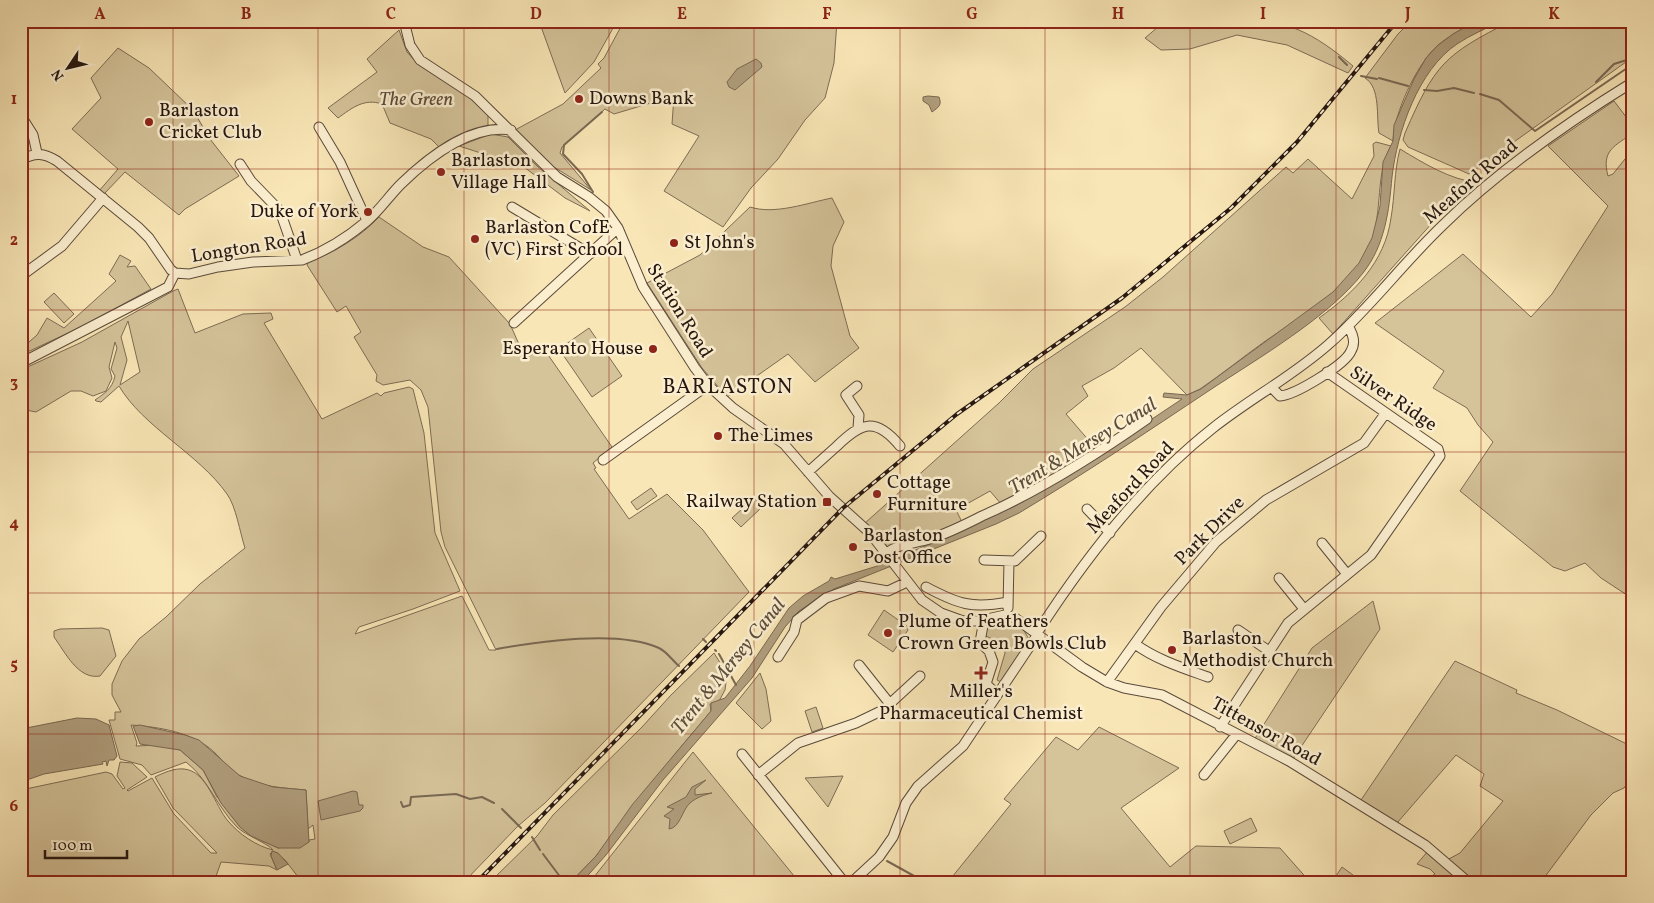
<svg xmlns="http://www.w3.org/2000/svg" width="1654" height="903" font-family="Vollkorn,serif">
  <rect width="100%" height="100%" fill="#f9e6b6"/>
  <filter id="stains"><feTurbulence type="fractalNoise" baseFrequency=".004" numOctaves="4"/><feColorMatrix values="0 0 0 0 .2 0 0 0 0 .09 0 0 0 0 .02 0 0 0 .5 -.17"/></filter>
  <radialGradient id="worn" r=".72"><stop offset=".6" stop-color="#630" stop-opacity="0"/><stop offset="1" stop-color="#630" stop-opacity=".3"/></radialGradient>
  <path fill="#d5c39a" stroke="#7d6c55" fill-rule="evenodd" d="M539,21H617L594,62L565,93Z
    M624,21H837L834,63L825,98L805,120L778,159L751,188L723,227L664,191L699,136L672,124L674,96L614,114L605,109L562,147L560,153L591,190L541,159L515,130L563,104L601,68L598,64L604,58Z
    M1165,21H1251L1250,28C1284,11 1328,45 1353,66L1348,73L1287,45L1237,35L1190,49L1161,50L1145,38Z
    M1411,21H1476C1463,29 1448,36 1436,47C1416,66 1394,113 1393,141L1379,133C1376,117 1381,88 1365,78L1398,34Z
    M1511,21H1633V57L1469,174L1408,147L1403,140L1405,133C1435,64 1444,55 1511,21Z
    M399,30L407,52L417,63L467,95L488,113V125L439,147L431,139L390,123L382,104C364,98 352,108 338,118L328,108L377,72L367,59Z
    M118,48L149,68L193,110L210,139L239,176L185,209L179,215L125,172L103,195L99,191L118,169L72,129L101,98L91,78Z
    M1614,101L1633,126V133C1615,146 1601,150 1608,176L1613,174L1633,149V599L1601,578L1585,563L1565,571L1553,567L1460,491L1493,442L1478,425L1467,408L1433,388L1444,371L1375,323L1463,254L1531,317L1552,294L1608,206L1548,146Z
    M491,134L508,137L537,166L590,211L565,198L524,167L459,146Z
    M1376,142L1391,146C1375,173 1383,211 1371,242C1352,288 1303,315 1264,342C1243,357 1222,374 1200,389L1187,395L1141,348L1114,368L1082,386L1088,396L1066,414L1097,450L1002,505L990,491L956,510L963,524L907,542V537H903L902,543L888,547L865,523L999,403L1033,369L1125,307L1163,277L1286,167L1293,173L1308,159L1352,199L1374,156L1373,144Z
    M1400,149C1425,164 1449,179 1478,183L1433,222L1333,334L1319,318C1354,293 1385,262 1391,218C1395,195 1394,171 1400,149Z
    M832,198L844,222L833,246L831,266L850,336L859,348L815,382L788,354L727,397L702,368L647,283L700,255L750,207C775,215 807,203 832,198Z
    M379,217L423,247L449,257L510,324L525,358L544,349L612,447L593,463L596,468L594,469L629,519L667,494L703,530L749,592L545,803L518,826L464,882H302L285,860L273,851L270,854L277,870L269,866L221,862L214,882H21V790L106,772L112,774L123,789L125,788L117,776L120,762L132,763L147,777L127,790L128,791L152,778L174,814L211,853H217L173,808L155,777C163,773 174,768 184,769C207,771 215,806 228,821C239,834 256,846 273,850C269,844 245,835 237,827C217,807 209,780 186,762L151,775L142,765L120,759L109,720H115V712H121L112,695V684L122,661L139,639L166,617L200,584L245,548C240,533 236,506 227,494C199,454 143,427 119,386L101,402L96,401L95,400C105,393 112,389 115,376L111,369L117,348L115,342L109,367L112,378L106,391L93,396L81,391H71L36,412L26,410L25,404L21,402V370L82,342L173,291L178,289L195,333L243,314L271,313L273,319L264,323L322,419L377,393L381,396L384,393L409,387L413,389L424,433L435,533L460,591L413,609L359,627L355,634L462,596L489,650H496L445,547L441,532L428,407L421,390L410,380L383,385L376,381L377,375L354,337L361,332L346,306L337,312L307,265L308,262C334,253 360,237 379,217ZM128,321L140,372L120,385L127,360L121,337ZM131,725C159,727 193,732 214,752C223,760 228,769 239,775C258,787 284,788 306,790L308,829L313,825L315,839L309,840V842L278,848L261,839L217,797L203,770L180,750L160,745L136,746L137,743Z
    M120,255L131,261L127,267L135,266L151,289L79,328L21,355V349L37,335L47,318L64,328L116,281L109,274Z
    M54,293L74,314L64,323L44,302Z
    M589,328L622,376L592,397L559,349Z
    M651,488L657,496L637,510L631,502Z
    M754,498L762,507L741,527L732,518Z
    M1373,601L1380,629L1293,759L1254,740L1312,648Z
    M884,610L907,626L908,630L893,652L868,635Z
    M1004,620C1021,622 1023,629 1030,641L1001,682L997,680L1005,653L1004,645L984,635L989,626Z
    M102,628L109,630L116,656L100,676C78,680 65,652 54,637V631L60,629Z
    M714,653L727,674L725,690L719,701L710,704L711,711L675,754L596,856L571,882H490L537,836L553,815L642,727L671,695Z
    M1455,661L1517,690L1516,693L1557,710L1633,747V776L1624,788L1613,793L1591,815L1541,882H1472L1447,860L1460,853L1503,801L1480,786L1484,774L1456,755L1397,823L1361,800Z
    M760,673L766,689L771,721L762,729L736,703Z
    M816,707L823,728L812,732L805,711Z
    M1099,727L1179,768L1121,808L1170,867L1196,846L1280,848L1310,882H948L1011,804L1004,799L1056,737L1078,750Z
    M693,752L799,882H590Z
    M843,776L828,807L805,778Z
    M1251,818L1257,831L1230,844L1224,831Z
    M1428,851L1456,878L1453,882H1422L1435,874L1430,869L1417,864Z
    M1342,867L1353,875L1348,882H1332Z"/>
  <path fill="#b19f7e" stroke="#796852" d="M1500,21C1486,29 1470,35 1457,44C1418,70 1397,133 1392,177C1389,211 1385,245 1363,273C1329,317 1257,359 1210,390C1147,432 1084,474 1019,513L996,524L834,589L799,611L785,627L752,678L663,780L606,855L582,882H571L596,856L632,805L711,711V703L725,698L750,666L789,608L803,596L829,581L831,577L835,579L887,563L1017,504L1107,449L1182,399L1163,397L1164,393L1187,395L1201,389L1333,292L1359,263L1372,238L1380,206L1383,162L1393,141L1394,125L1414,79L1426,58L1437,46L1453,34L1476,21Z
    M756,59L761,63L762,67L735,90L729,87L727,82L737,69Z
    M928,96L939,97C942,105 939,107 932,112L929,105L923,101V97Z
    M77,718L96,719L109,725L117,756L114,760H109L107,766L106,761L102,762L103,764L44,774L21,782V729Z
    M140,725L185,735L199,740L240,776L273,787L306,790L309,842L300,848H278L251,836L240,827L221,803L203,770L180,750L140,744L133,726Z
    M706,780L695,789V795L712,793C704,795 697,797 690,803C682,810 680,828 669,829L670,819L664,816L674,809L667,807L686,797L692,787Z
    M353,791L357,792L359,805H363V808L360,811L321,820L318,801Z
    M272,851L278,853L288,864L277,870L271,856Z"/>
  <g fill="none" stroke-linecap="round" stroke-linejoin="round">
    <path stroke="#796852" stroke-width="2" d="M1339,57L1347,65
      M1361,76L1377,79
      M1379,78L1408,86
      M1596,82L1614,64L1633,58
      M1424,90L1437,91L1454,88L1474,93
      M1480,94L1499,100L1535,131L1633,64
      M593,192L582,174L563,154L564,145L602,112
      M703,639L706,642
      M497,649C542,641 619,630 659,648C666,651 673,661 679,666
      M715,650L716,651
      M719,654L736,685
      M401,802L403,807L410,805L411,797L456,794L470,799L482,797L494,803
      M502,809L521,828
      M532,837L540,850
      M543,854L564,882
      M887,861L925,882"/>
    <defs>
      <path id="minor" d="M404,21L410,45L420,60L475,96L557,177L589,197L606,211L618,228L643,287L695,368L708,385L733,408L784,444L829,496L870,533L922,600L941,613L963,621H978L1005,615L1015,618L1082,667L1107,682L1124,688L1162,695L1289,761L1425,845L1468,882
        M21,116L33,135L37,153
        M319,127L340,162L367,221
        M21,160C35,152 44,153 57,161L138,227L149,238L171,270L175,273L189,274L218,267L253,262L302,260C326,251 348,237 367,221C380,210 389,196 401,184C429,157 470,124 511,130
        M240,164L251,181L280,211L297,260
        M512,207L590,254
        M21,276L62,246L103,198
        M514,323L618,228
        M21,363L168,287L175,273
        M857,386L846,395L859,415L858,428
        M1272,388L1280,396C1295,395 1345,365 1351,351C1356,343 1353,334 1348,326
        M603,460L708,385
        M808,472C817,464 827,455 837,446C861,423 875,416 900,446
        M1087,509L1110,533
        M1322,543L1347,574
        M886,553C899,544 912,544 926,540C945,535 964,525 982,516C1039,491 1097,454 1147,419
        M984,560L1015,561L1041,536
        M1279,578L1304,609
        M926,587C958,604 972,609 1008,602
        M1008,608L1009,561
        M984,620L980,642L989,651L993,662L986,684L996,693
        M1238,630L1269,651
        M1037,633C1084,560 1144,482 1213,428C1251,398 1293,376 1329,344C1370,308 1403,263 1443,225C1499,170 1565,124 1633,82
        M1135,644C1157,660 1183,668 1208,677
        M778,657L794,632L797,620L826,598L859,586L888,591L907,582
        M859,665L890,704
        M1107,682L1161,607L1216,542L1266,500L1364,443L1385,414
        M1220,727L1288,623L1371,555L1440,456L1438,449L1327,372
        M742,754L844,882
        M758,775L798,743L856,723L883,710L920,676
        M1204,775L1236,735
        M852,882L879,857L893,837L906,803L918,786L963,746L1038,634"/>
    </defs>
    <use href="#minor" stroke="#5a4a3a" stroke-width="11"/>
    <use href="#minor" stroke="#fbefd0" stroke-width="9"/>
    <defs>
      <path id="rail" d="M477,882L843,508L957,414L1122,298L1231,208L1297,142L1397,21"/>
    </defs>
    <use href="#rail" stroke="#251610" stroke-width="4"/>
    <use href="#rail" stroke="#fbefd0" stroke-width="2" stroke-dasharray="5.5" stroke-linecap="butt"/>
  </g>
  <path fill="none" stroke="#8f2418" stroke-width="1" stroke-opacity="0.55" d="M173,21V882M318,21V882M464,21V882M609,21V882M754,21V882M900,21V882M1045,21V882M1190,21V882M1336,21V882M1481,21V882M21,169H1633M21,310H1633M21,452H1633M21,593H1633M21,734H1633"/>
  <g fill="#8f2418" stroke="#fbefd0" stroke-width="2">
    <circle cx="579" cy="99" r="5"/>
    <circle cx="149" cy="122" r="5"/>
    <circle cx="441" cy="172" r="5"/>
    <circle cx="368" cy="212" r="5"/>
    <circle cx="475" cy="239" r="5"/>
    <circle cx="674" cy="243" r="5"/>
    <circle cx="653" cy="349" r="5"/>
    <circle cx="718" cy="436" r="5"/>
    <circle cx="877" cy="494" r="5"/>
    <rect x="822" y="497" width="10" height="10" rx="2.5"/>
    <circle cx="853" cy="547" r="5"/>
    <circle cx="888" cy="633" r="5"/>
    <circle cx="1172" cy="650" r="5"/>
    <path d="M978.5 665.5h5v5h5v5h-5v5h-5v-5h-5v-5h5z"/>
  </g>
  <g text-anchor="middle" dominant-baseline="central" stroke-width="5" stroke-linejoin="round" paint-order="stroke">
    <g font-size="19" fill="#251610" stroke="#fbefd0" text-anchor="start">
      <text x="589" y="99">Downs Bank</text>
      <text x="159" y="111">Barlaston<tspan x="159" dy="22">Cricket Club</tspan></text>
      <text x="451" y="161">Barlaston<tspan x="451" dy="22">Village Hall</tspan></text>
      <text x="358" y="212" text-anchor="end">Duke of York</text>
      <text x="485" y="228">Barlaston CofE<tspan x="485" dy="22">(VC) First School</tspan></text>
      <text x="684" y="243">St John's</text>
      <text x="643" y="349" text-anchor="end">Esperanto House</text>
      <text x="728" y="436">The Limes</text>
      <text x="887" y="483">Cottage<tspan x="887" dy="22">Furniture</tspan></text>
      <text x="817" y="502" text-anchor="end">Railway Station</text>
      <text x="863" y="536">Barlaston<tspan x="863" dy="22">Post Office</tspan></text>
      <text x="898" y="622">Plume of Feathers<tspan x="898" dy="22">Crown Green Bowls Club</tspan></text>
      <text x="1182" y="639">Barlaston<tspan x="1182" dy="22">Methodist Church</tspan></text>
      <text x="981" y="692" text-anchor="middle">Miller's<tspan x="981" dy="22">Pharmaceutical Chemist</tspan></text>
    </g>
    <g font-size="19" font-style="italic" fill="#5a4a39" stroke="#fbefd0">
      <text x="416" y="100">The Green</text>
    </g>
    <g font-size="19" fill="#251610" stroke="#fbefd0">
      <text transform="translate(1471 182) rotate(-41)">Meaford Road</text>
      <text transform="translate(249 248) rotate(-9)">Longton Road</text>
      <text transform="translate(679 311) rotate(58)">Station Road</text>
      <text transform="translate(1393 399) rotate(34)">Silver Ridge</text>
      <text transform="translate(1131 488) rotate(-47)">Meaford Road</text>
      <text transform="translate(1210 531) rotate(-45)">Park Drive</text>
      <text transform="translate(1266 732) rotate(29)">Tittensor Road</text>
    </g>
    <g font-size="20" font-style="italic" fill="#5d4d3c" stroke="#fbefd0">
      <text transform="translate(1083 447) rotate(-31)">Trent &amp; Mersey Canal</text>
      <text transform="translate(729 667) rotate(-51)">Trent &amp; Mersey Canal</text>
    </g>
    <g font-size="21" letter-spacing="1" fill="#251610" stroke="#fbefd0">
      <text x="728" y="387">BARLASTON</text>
    </g>
  </g>
  <rect width="1654" height="903" fill="none" stroke="#f9e6b6" stroke-width="55"/>
  <g transform="translate(68 68) rotate(235)" stroke="#fbefd0" stroke-width="4" paint-order="stroke">
  <path d="M0-4L9 19L0 12L-9 19Z" fill="#251610"/>
  <text y="-8" font-size="14" font-weight="bold" text-anchor="middle" fill="#251610">N</text>
  </g>
  <path d="M45 850v8h82v-8" fill="none" stroke="#251610" stroke-width="2.5"/>
  <text x="52" y="850" font-size="15" fill="#251610" stroke="#fbefd0" stroke-width="4" paint-order="stroke">100 m</text>
  <rect x="28" y="28" width="1598" height="848" fill="none" stroke="#8f2418" stroke-width="2"/>
  <g font-size="16" text-anchor="middle" font-weight="bold" fill="#8f2418">
    <text x="100" y="19">A</text>
    <text x="246" y="19">B</text>
    <text x="391" y="19">C</text>
    <text x="536" y="19">D</text>
    <text x="682" y="19">E</text>
    <text x="827" y="19">F</text>
    <text x="972" y="19">G</text>
    <text x="1118" y="19">H</text>
    <text x="1263" y="19">I</text>
    <text x="1408" y="19">J</text>
    <text x="1554" y="19">K</text>
    <text x="14" y="104">1</text>
    <text x="14" y="245">2</text>
    <text x="14" y="387">3</text>
    <text x="14" y="528">4</text>
    <text x="14" y="669">5</text>
    <text x="14" y="811">6</text>
  </g>
  <rect width="100%" height="100%" filter="url(#stains)"/>
  <rect width="100%" height="100%" fill="url(#worn)"/>
</svg>
